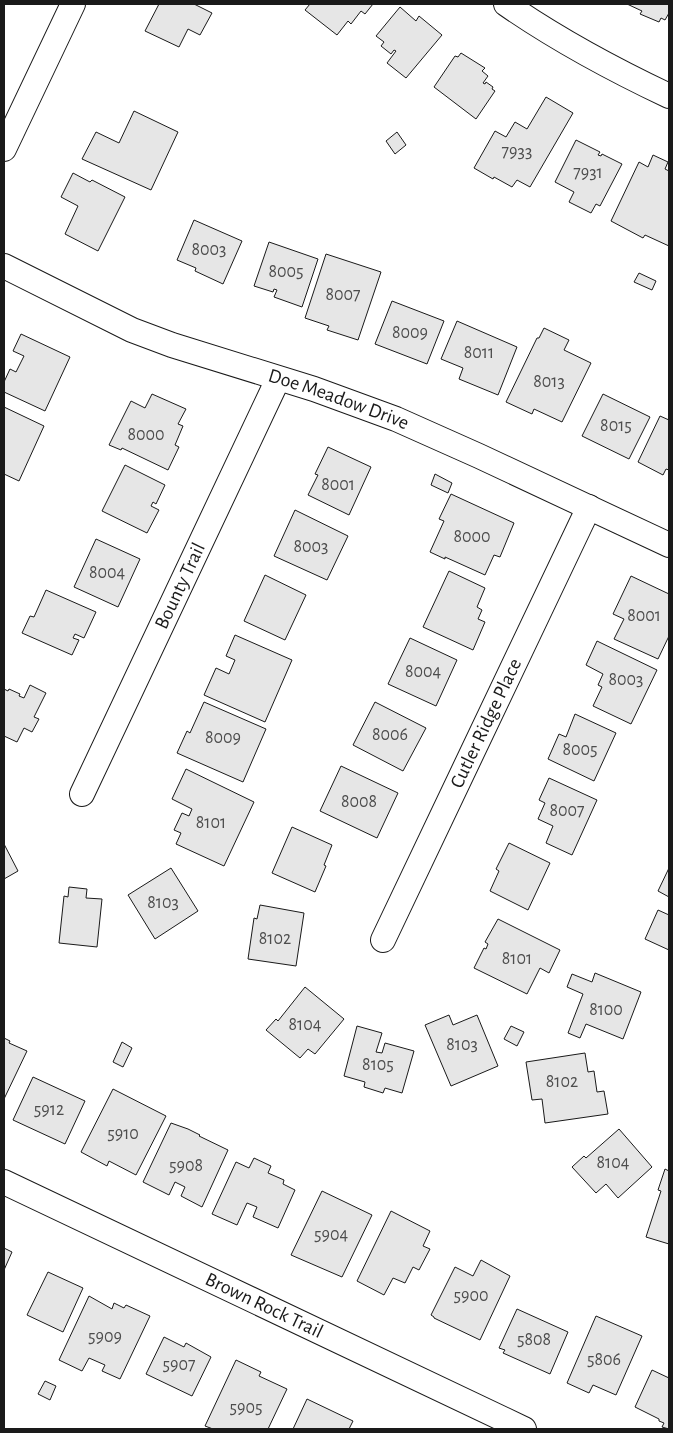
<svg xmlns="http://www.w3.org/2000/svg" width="673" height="1433" font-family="'Alegreya Sans',sans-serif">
  <rect width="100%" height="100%" fill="#fff"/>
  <path fill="#e6e6e6" stroke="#1a1a1a" d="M159,4H194L212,13L200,35L188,29L179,47L145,31Z
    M310,4H373L365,14L361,11L351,24L348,21L337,35L305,10Z
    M627,4H669V13L665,20L661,18L659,22L640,14L642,11Z
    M400,7L416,21L419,16L442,35L406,78L387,63L396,51L394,50L391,54L381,46L384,42L376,36Z
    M461,53L485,68L482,71L488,76L483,83L485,84L486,82L493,87L492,89L495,91L476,119L434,87L455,56L458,57Z
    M546,97L573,113L530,187L517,180L512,187L494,177L493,179L474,168L495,131L506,137L515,122L527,129Z
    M134,111L178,132L151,190L82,159L96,132L119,143Z
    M397,132L406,145L395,154L386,141Z
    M576,140L600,152L598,155L601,156L602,154L622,164L600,206L596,204L591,213L569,202L574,192L555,182Z
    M653,155L668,162L665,169L669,171V246L645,235L643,238L611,221L639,162L648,167Z
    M73,173L90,182L92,180L125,197L98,251L65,234L78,206L61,197Z
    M194,220L242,241L223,284L195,271L196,268L177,260Z
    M269,242L318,259L302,307L274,297L277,290L274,289L273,292L254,286Z
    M326,254L381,272L358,340L327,330L329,326L305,318Z
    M639,273L656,281L652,290L634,282Z
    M392,301L444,321L427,364L375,344Z
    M457,321L517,347L498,395L459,379L463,368L441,359Z
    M544,328L569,340L564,350L591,363L562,422L534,409L532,414L506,402L537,338H539Z
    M21,334L70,357L45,411L4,392V382L10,369L16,372L24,356L13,351Z
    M152,394L186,409L178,424L183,426L175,445L179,447L168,470L122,448L121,450L109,445L131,401L145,408Z
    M603,394L650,417L629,459L582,436Z
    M4,407L44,426L19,481L4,474Z
    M660,416L669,420V470L666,469L663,475L638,462Z
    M328,447L371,467L349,515L308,495L318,475L315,474Z
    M125,465L165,485L156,504L153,502L151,506L159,510L147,533L102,511Z
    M435,474L452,483L448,493L431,485Z
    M451,494L514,523L500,557L494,555L485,575L445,557V559L430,552L444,521L439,519Z
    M295,510L348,536L327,580L274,556Z
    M96,539L140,559L118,607L74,587Z
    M449,571L485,588L477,607L482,610L478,619L485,622L473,650L423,627Z
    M265,575L306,595L285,640L244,621Z
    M631,576L669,594V636L658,659L614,639L624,619L613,614Z
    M46,590L96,612L84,638L75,634L73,638L79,640L72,655L22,633L30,616L34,617Z
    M235,635L292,660L265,722L204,695L216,668L229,674L235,660L226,656Z
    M410,638L457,660L436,706L388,684Z
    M597,641L657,670L631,724L593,706L602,687L598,685L603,674L586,665Z
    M30,685L46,693L34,717L39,719L32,732L24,728L17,742L4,736V689L8,691L9,689L20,694L19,696L24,698Z
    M204,702L266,729L243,782L177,753L187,731L190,733Z
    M375,702L426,728L403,771L353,745Z
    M575,714L616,733L594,781L548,759L559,734L566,737Z
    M341,766L398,793L377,838L320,811Z
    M186,769L254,802L224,866L176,844L181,833L174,830L182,813L189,816L192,809L172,799Z
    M549,778L597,800L572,855L546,843L553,826L538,819L545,803L539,800Z
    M292,827L332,845L324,865L326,866L315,892L272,873Z
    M509,843L550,863L528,910L490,891L499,871L496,869Z
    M4,844L18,871L4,879Z
    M171,868L198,911L155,939L128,895Z
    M669,868V897L658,891Z
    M69,887L87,889L86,898L102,899L97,947L59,943L64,896L68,897Z
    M260,905L304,913L296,966L248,959L254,918L257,919Z
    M658,910L669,915V950L645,939Z
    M498,919L560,950L549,973L540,968L527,994L474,968L484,948L486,949L488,944L485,942Z
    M595,973L641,992L623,1039L586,1024L580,1038L568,1033L583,994L567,987L572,974L592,982Z
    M305,987L344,1019L315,1054L308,1049L300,1058L266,1030L276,1019L278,1021Z
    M449,1015L453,1025L477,1015L498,1066L451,1086L425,1025Z
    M357,1026L382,1033L376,1052L382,1053L385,1043L414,1051L402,1093L385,1088L383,1093L364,1087L365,1082L344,1076Z
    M511,1026L524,1032L517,1046L504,1039Z
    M4,1038L10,1041L9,1043L27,1051L4,1099Z
    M122,1042L132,1048L123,1067L113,1062Z
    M585,1053L588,1072L594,1071L597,1092L604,1091L608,1114L545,1123L542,1099L532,1100L526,1062Z
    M33,1077L85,1101L65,1144L13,1120Z
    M113,1089L166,1116L136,1175L109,1161L107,1166L81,1152Z
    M171,1123L188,1129L200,1135L199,1136L228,1150L202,1207L181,1196L185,1187L175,1182L169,1195L143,1182Z
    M619,1129L652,1167L618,1198L606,1184L596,1193L572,1167L584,1156L586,1158Z
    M254,1158L271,1166L268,1173L284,1180L283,1184L295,1190L278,1228L253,1217L257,1207L247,1203L237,1225L212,1214L236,1162L249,1168Z
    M665,1169L669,1171V1244L646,1237L661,1191L658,1190Z
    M322,1191L372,1215L342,1277L291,1255Z
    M391,1211L430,1231L423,1246L430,1249L419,1270L413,1267L405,1283L393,1278L384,1295L357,1281Z
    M4,1248L12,1252L4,1270Z
    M481,1260L510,1276L480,1340L434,1318V1317L431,1315L455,1267L473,1276Z
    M48,1272L83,1288L63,1332L27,1315Z
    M89,1296L112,1309L114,1303L124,1308L126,1305L150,1316L120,1379L102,1371L105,1365L89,1358L82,1371L59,1360Z
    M517,1309L568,1332L550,1374L503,1353L505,1350L499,1348Z
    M596,1316L642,1336L616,1395L593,1385L589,1393L567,1383Z
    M164,1337L184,1347L186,1343L211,1357L192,1396L146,1374Z
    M236,1360L261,1372L259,1376L287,1389L268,1429H213L205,1426Z
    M652,1370L669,1378V1429L662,1427L664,1423L659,1421V1419L635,1407Z
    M45,1381L56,1386L50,1400L38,1394Z
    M307,1399L353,1421L349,1429H293Z"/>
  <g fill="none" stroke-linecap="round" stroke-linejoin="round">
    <defs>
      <g id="minor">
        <path d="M506,4C558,40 612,69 669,96"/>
        <path d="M4,149L73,4"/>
        <path id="s1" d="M4,266L132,330L172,345L314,389L396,419L479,456L669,545"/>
        <path id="s2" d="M82,794L278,379"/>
        <path id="s3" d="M383,940L589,507"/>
        <path id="s4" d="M4,1182L524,1429"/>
      </g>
    </defs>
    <use href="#minor" stroke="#1a1a1a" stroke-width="26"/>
    <use href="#minor" stroke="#fff" stroke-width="24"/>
  </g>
  <g text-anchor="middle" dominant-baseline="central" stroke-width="4" stroke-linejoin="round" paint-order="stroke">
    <g font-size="18" fill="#4d4d4d">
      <text x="517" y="152">7933</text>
      <text x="588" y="173">7931</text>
      <text x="209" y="250">8003</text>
      <text x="286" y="272">8005</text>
      <text x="343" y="295">8007</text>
      <text x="410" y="333">8009</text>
      <text x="479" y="353">8011</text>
      <text x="549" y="382">8013</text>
      <text x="616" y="426">8015</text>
      <text x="146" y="435">8000</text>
      <text x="338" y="485">8001</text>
      <text x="472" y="537">8000</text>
      <text x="311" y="547">8003</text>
      <text x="107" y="573">8004</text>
      <text x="644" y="616">8001</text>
      <text x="423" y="672">8004</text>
      <text x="626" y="680">8003</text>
      <text x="390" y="735">8006</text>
      <text x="223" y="738">8009</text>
      <text x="580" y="750">8005</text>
      <text x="359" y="802">8008</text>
      <text x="567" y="811">8007</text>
      <text x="211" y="823">8101</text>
      <text x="163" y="903">8103</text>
      <text x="275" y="939">8102</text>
      <text x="517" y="959">8101</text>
      <text x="606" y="1010">8100</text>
      <text x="305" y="1025">8104</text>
      <text x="462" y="1045">8103</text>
      <text x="378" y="1065">8105</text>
      <text x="562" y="1082">8102</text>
      <text x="49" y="1110">5912</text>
      <text x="123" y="1134">5910</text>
      <text x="613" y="1163">8104</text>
      <text x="186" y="1166">5908</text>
      <text x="331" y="1235">5904</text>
      <text x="471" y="1296">5900</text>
      <text x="105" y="1337">5909</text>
      <text x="534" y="1340">5808</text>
      <text x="604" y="1360">5806</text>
      <text x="179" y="1365">5907</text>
      <text x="246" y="1408">5905</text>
    </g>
    <g font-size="20" fill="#1a1a1a" stroke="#fff">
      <text stroke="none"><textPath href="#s1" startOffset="361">Doe Meadow Drive</textPath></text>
      <text stroke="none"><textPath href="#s2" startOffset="230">Bounty Trail</textPath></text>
      <text stroke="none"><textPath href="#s3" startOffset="240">Cutler Ridge Place</textPath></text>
      <text stroke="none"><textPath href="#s4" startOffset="288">Brown Rock Trail</textPath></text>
    </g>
  </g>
  <rect width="673" height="1433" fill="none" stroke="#1a1a1a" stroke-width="10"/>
</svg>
